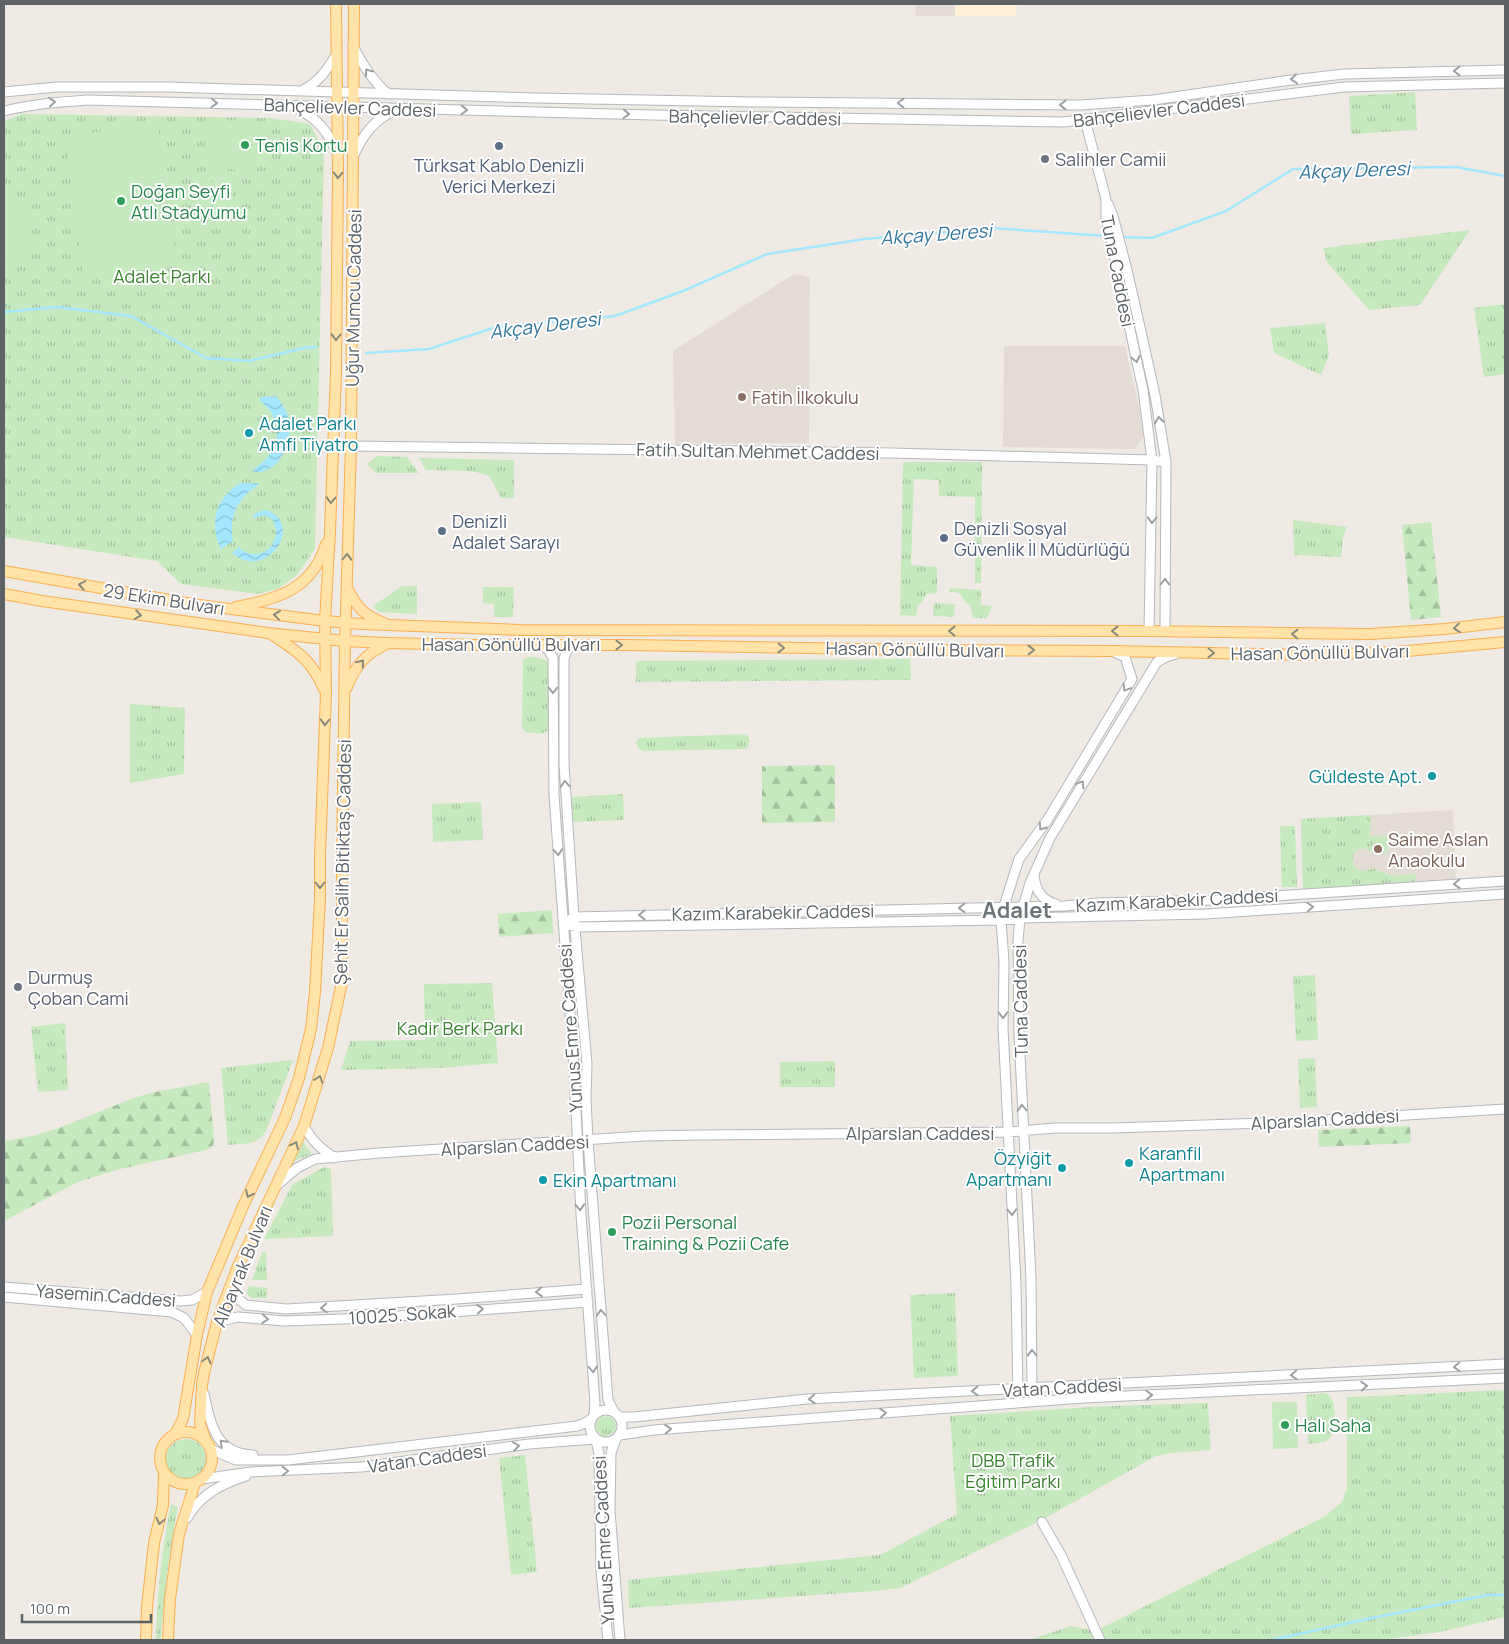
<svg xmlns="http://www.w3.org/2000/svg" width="1509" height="1644" font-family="Manrope,sans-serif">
  <defs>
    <pattern id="grass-tufts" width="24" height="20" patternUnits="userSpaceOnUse" patternTransform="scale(1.25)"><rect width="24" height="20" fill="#c6e9bf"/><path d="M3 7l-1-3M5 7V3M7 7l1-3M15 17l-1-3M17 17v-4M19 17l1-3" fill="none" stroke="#a4c09f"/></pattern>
    <pattern id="forest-firs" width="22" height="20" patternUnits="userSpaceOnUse" patternTransform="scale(1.25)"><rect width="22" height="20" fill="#c6e9bf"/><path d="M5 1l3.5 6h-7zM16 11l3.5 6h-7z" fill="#a4c09f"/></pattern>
    <pattern id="water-waves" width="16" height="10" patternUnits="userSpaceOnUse" patternTransform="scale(1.25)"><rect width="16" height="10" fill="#a4e7ff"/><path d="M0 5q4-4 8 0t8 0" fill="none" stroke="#89bfd2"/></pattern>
  </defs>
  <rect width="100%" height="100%" fill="#efebe4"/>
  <path fill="#fff0d9" d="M955,4H1017L1015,16H955Z"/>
  <path fill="#e2dcd5" d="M916,4H955V16H915Z
    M794,274L810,277L809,443L675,444L673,351Z
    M1004,346H1125L1145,434L1135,449L1003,447Z
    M1453,810L1456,880L1303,890L1301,819Z"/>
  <path fill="url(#grass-tufts)" d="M1415,92L1417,130L1351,134L1349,96Z
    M22,114L270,118L310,124L324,151L315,549L297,575L278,589L257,594L181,584L157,561L4,537V121Z
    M1470,230L1420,305L1369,310L1327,262L1323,248Z
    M1505,304V374L1484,377L1474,308Z
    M1325,323L1329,355L1321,375L1274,353L1270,328Z
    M377,456L407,457L419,473H376L367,464Z
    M419,458L514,460V498H501L489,476L473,471L426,470Z
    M903,462H982L981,583H975V497L939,496V480L914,479L911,565L937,567V593L926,594L922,602L918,606L916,616L900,615Z
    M1293,520L1347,527L1343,536L1341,557L1294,555Z
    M402,586H417V614L379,612L373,606Z
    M483,587H514L513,617H494V604L483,603Z
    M949,588L981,590V605L992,606L987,618H973L970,605C959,600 967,591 949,592Z
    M934,603L955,604L954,617L933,616Z
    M528,657C537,657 545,658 551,664V728L542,734L525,732L522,727L523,660Z
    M910,659L911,680L636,682V661Z
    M130,704L185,708L184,774L130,783Z
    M744,734L748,736C750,741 750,745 746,749L643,751L638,748L636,742L639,738Z
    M623,794L624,820L573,822L572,797Z
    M481,802L483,840L433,842L432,804Z
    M1371,815L1370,836H1388V853H1373L1364,848L1357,850L1353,855C1352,869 1361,875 1373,868L1391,876L1416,874L1415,882L1303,890L1301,819Z
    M1280,826H1295L1297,887H1282Z
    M1315,975L1318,1040L1296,1041L1293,976Z
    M492,983L498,1063L441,1068L341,1070L350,1041L425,1040L424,984Z
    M65,1023L68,1090L38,1092L31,1027Z
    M1315,1058L1317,1107L1300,1108L1298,1059Z
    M293,1060L266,1131C257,1146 244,1143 228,1145L221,1068Z
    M835,1061V1087H780V1062Z
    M303,1142L312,1154L291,1162Z
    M324,1167L331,1169L333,1236L264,1239L292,1185Z
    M266,1251L267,1280H252L262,1252Z
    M249,1286L267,1288V1298H252L246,1293Z
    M955,1293L958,1376L914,1378L910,1295Z
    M1505,1390V1617L1439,1632L1383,1640H1029L1071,1626L1095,1631L1324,1517L1342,1502L1347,1489V1397L1401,1395Z
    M1326,1393C1339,1401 1334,1424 1331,1437L1325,1442L1308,1444L1306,1395Z
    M1208,1403L1211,1450L1171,1453L1156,1456L1042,1520L900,1588L875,1591L629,1608L628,1580L880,1555L957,1514L950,1416L1109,1406Z
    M596 1426a10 10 0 1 1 20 0a10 10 0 1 1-20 0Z
    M166 1459a20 20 0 1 1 40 0a20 20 0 1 1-40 0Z
    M525,1455L537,1572L511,1575L499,1458Z
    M171,1504L178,1507C169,1551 164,1595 161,1640H156C157,1594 162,1549 171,1504Z"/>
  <path fill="url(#forest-firs)" d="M1431,522L1441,617L1411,620L1402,525Z
    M835,765V822L762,823V766Z
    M552,910L553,933L499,937L498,914Z
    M209,1082L214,1140L213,1146L206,1150L120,1169L78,1182L4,1221V1141C50,1136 91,1114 134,1098C157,1090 185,1087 209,1082Z
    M1410,1126L1411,1143L1319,1147L1318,1130Z"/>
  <path fill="#c6e9bf" d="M210,120L257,121V170L209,169Z
    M158,124L177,265L84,277L65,136Z
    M213,177H233V213H213Z
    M4,198L30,199L28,259L4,258Z
    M1272,1402H1297L1298,1448L1273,1449Z"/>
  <path fill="url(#water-waves)" d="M276,396C282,403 287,411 289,421C292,439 283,465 264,471C260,473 256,472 252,471C257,467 262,463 267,458C283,440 279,415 260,401V397Z
    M259,483V485C238,497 228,517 233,541L221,549C211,530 213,506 230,491C232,489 236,485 239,484C245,482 253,484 259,483Z
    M266,510C305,522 269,583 232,553L239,547C244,552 250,555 257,554C284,551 281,505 255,518L253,515L258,512Z"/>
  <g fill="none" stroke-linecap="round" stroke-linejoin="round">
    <path stroke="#a4e7ff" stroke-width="2.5" d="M1122,237L1152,238L1226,211L1293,169L1456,167L1505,176
      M4,312L57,307L131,316L206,358L249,361L304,348L316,347
      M366,353L429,349L496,327L615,316L683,291L767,254L865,239L992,228L1106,236
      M1271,1640L1372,1618L1488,1595H1505"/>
    <defs>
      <path id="tertiary" d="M353,46C363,65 372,80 388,94
        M303,90C319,82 327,70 336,55
        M4,92L57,87H168L536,98L753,102L1081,105L1153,100L1284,81L1344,74L1505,70
        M295,107C318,119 327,130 337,153
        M4,111C32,104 59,102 88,100L652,115L1064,122L1344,87L1505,83
        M1085,120L1106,199V218L1143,390L1152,460L1149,631
        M354,155C363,134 375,119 396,110
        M1108,204L1113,216L1127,270L1142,336L1155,395L1166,462L1165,631
        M351,446L892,453L1152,460L1166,462
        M543,645L549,651L553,658L554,795L574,1068L581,1214L595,1403L594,1414
        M572,645L566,652L564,659V764L574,917L587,1064L586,1098L588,1141L608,1400L614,1412
        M1034,876C1036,890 1041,900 1056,904
        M563,924L574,917L1064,906L1098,903L1214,900L1505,881
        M563,924L579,927L1001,920L1020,918L1206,914L1505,894
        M304,1126C312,1141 321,1149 335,1158
        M277,1185L297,1168L315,1159L379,1153L644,1136L700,1135L1008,1132L1055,1128H1114L1293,1122L1505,1109
        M4,1287L181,1301L192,1300L207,1292
        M229,1288L236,1297L246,1305L286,1309L457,1299L587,1289
        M4,1297L172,1312L184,1318L197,1335
        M217,1322L238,1317L284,1321L371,1318L588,1302
        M204,1394C211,1425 215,1453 253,1455
        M1032,1394L1031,1279L1019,1034L1018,941L1020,918L1030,883L1050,838L1157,662L1166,657L1176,654
        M1018,1396L1016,1284L1003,1028L1004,962L1001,920L1004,906L1019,859L1048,819L1132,679L1125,657L1114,652
        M590 1426a16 16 0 1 1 32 0a16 16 0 1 1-32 0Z
        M619,1417H634L807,1399L1505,1364
        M620,1435L654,1430L1084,1398L1505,1378
        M616,1439L611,1453L610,1510L620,1640
        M596,1440L599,1454L601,1570L608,1640
        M210,1449L236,1460H288L577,1426L585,1423L591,1419
        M202,1479L251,1472L362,1467L529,1444L595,1439
        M187,1518C200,1495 221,1484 246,1476
        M1042,1522L1061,1555L1100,1640"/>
      <path id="primary" d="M4,571L192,604L325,621L362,624L520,630L1149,631L1370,634L1445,629L1505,622
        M347,588C357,608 364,615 384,623
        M4,594L42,601L268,633L345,641L388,643L477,645H627L921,650L1112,651L1313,655L1396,652L1505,642
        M236,607C279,599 312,589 326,544
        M271,634C298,652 310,658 324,689
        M347,687C356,664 366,654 388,643
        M160 1458a26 26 0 1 1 52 0a26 26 0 1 1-52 0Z
        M175,1434L183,1419L197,1335L207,1292L243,1206L285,1118L299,1078L311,1029L315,992L320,898V856L326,693L325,621L330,531L336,372L338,170L336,4
        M206,1441L200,1424L202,1385L204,1373L217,1322L238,1266L304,1126L328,1048L342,982V863L345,641L351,446L354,4
        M146,1640L147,1607L154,1543L163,1505L164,1472
        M168,1640L170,1599L179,1534L195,1483"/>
    </defs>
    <use href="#tertiary" stroke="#b5b8bc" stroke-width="11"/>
    <use href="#primary" stroke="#fbaf52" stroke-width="12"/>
    <use href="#tertiary" stroke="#fff" stroke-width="9"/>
    <use href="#primary" stroke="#ffe3a9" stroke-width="10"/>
  </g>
  <defs><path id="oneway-chevron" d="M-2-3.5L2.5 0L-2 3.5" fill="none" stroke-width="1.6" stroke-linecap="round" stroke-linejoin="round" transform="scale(1.25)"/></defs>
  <g stroke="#9da1a3">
    <use href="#oneway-chevron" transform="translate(1457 71) rotate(179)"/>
    <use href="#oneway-chevron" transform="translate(368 72) rotate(-125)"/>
    <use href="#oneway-chevron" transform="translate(1294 79) rotate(174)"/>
    <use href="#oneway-chevron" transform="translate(52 102) rotate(-5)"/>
    <use href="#oneway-chevron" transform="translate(214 103) rotate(2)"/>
    <use href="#oneway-chevron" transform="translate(901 103) rotate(-179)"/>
    <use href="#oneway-chevron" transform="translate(1063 105) rotate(-180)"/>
    <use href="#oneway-chevron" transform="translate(464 110) rotate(2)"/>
    <use href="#oneway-chevron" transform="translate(626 114) rotate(2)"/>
    <use href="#oneway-chevron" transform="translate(1136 359) rotate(78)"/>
    <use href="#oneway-chevron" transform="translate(1159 420) rotate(-99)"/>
    <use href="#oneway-chevron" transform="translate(1152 520) rotate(91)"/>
    <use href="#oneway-chevron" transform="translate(1165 582) rotate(-89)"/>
    <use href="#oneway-chevron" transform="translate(1126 688) rotate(121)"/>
    <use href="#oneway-chevron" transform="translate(553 690) rotate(90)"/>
    <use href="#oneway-chevron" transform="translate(565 784) rotate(-94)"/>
    <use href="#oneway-chevron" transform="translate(1081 784) rotate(-59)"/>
    <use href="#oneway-chevron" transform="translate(1042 827) rotate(125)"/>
    <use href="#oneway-chevron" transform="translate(558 852) rotate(86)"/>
    <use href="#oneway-chevron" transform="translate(1457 884) rotate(176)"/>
    <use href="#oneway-chevron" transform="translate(1310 907) rotate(-3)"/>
    <use href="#oneway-chevron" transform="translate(962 908) rotate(178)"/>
    <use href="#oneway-chevron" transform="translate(642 915) rotate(179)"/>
    <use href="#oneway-chevron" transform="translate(1003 1015) rotate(90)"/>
    <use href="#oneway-chevron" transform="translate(1022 1108) rotate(-92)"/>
    <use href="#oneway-chevron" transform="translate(580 1207) rotate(86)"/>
    <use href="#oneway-chevron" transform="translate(1012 1212) rotate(87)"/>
    <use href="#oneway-chevron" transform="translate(539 1292) rotate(175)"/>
    <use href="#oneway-chevron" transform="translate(324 1308) rotate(177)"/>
    <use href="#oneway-chevron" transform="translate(480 1309) rotate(-5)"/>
    <use href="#oneway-chevron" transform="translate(601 1313) rotate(-94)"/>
    <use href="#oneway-chevron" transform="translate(265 1319) rotate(4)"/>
    <use href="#oneway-chevron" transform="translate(1032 1353) rotate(-91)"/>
    <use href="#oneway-chevron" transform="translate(1457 1367) rotate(177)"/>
    <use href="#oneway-chevron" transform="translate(593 1369) rotate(86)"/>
    <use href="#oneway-chevron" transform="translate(1294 1375) rotate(177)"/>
    <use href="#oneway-chevron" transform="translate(1364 1386) rotate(-3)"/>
    <use href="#oneway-chevron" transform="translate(975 1391) rotate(178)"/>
    <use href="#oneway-chevron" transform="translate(1149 1395) rotate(-2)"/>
    <use href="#oneway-chevron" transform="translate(812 1399) rotate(177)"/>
    <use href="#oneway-chevron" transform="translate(883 1413) rotate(-4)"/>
    <use href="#oneway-chevron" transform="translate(668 1429) rotate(-4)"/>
    <use href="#oneway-chevron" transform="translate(223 1443) rotate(-135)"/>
    <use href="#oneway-chevron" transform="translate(516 1446) rotate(-8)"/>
    <use href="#oneway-chevron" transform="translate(285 1471) rotate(-1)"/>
  </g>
  <g stroke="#8d897a">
    <use href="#oneway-chevron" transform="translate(338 175) rotate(91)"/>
    <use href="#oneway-chevron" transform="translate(336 337) rotate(91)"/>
    <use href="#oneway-chevron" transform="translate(331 500) rotate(92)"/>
    <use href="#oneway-chevron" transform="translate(347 557) rotate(-88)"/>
    <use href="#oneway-chevron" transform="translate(82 585) rotate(-170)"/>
    <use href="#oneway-chevron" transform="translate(138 615) rotate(8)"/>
    <use href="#oneway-chevron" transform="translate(277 615) rotate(-173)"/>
    <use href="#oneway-chevron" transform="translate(1457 628) rotate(173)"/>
    <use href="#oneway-chevron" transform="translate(952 631) rotate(-179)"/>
    <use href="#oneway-chevron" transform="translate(1115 631) rotate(180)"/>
    <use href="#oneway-chevron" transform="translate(1295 634) rotate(-179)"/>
    <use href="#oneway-chevron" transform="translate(619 645)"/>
    <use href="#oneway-chevron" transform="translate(781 648) rotate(1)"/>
    <use href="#oneway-chevron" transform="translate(1031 650)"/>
    <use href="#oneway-chevron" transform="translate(1211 653) rotate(1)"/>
    <use href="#oneway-chevron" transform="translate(361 663) rotate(-51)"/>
    <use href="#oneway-chevron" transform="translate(325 722) rotate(92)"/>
    <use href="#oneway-chevron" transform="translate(320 885) rotate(90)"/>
    <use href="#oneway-chevron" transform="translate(319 1079) rotate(-72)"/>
    <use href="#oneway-chevron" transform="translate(295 1145) rotate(-65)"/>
    <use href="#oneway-chevron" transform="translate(249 1194) rotate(116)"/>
    <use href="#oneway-chevron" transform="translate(207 1360) rotate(-75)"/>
    <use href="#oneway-chevron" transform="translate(160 1521) rotate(103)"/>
  </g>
  <g fill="#2e9e5b" stroke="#fff" stroke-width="2">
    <circle cx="245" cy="145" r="5"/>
    <circle cx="121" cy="201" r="5"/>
    <circle cx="612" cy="1232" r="5"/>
    <circle cx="1285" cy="1425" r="5"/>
  </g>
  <g fill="#5c6f8a" stroke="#fff" stroke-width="2">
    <circle cx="499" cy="146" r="5"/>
    <circle cx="442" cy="531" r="5"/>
    <circle cx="944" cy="538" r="5"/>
  </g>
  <g fill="#6b7280" stroke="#fff" stroke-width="2">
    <circle cx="1045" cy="159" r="5"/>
    <circle cx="18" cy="987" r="5"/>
  </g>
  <g fill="#8d6e63" stroke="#fff" stroke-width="2">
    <circle cx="742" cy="397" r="5"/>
    <circle cx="1378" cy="849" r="5"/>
  </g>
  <g fill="#0f9aa8" stroke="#fff" stroke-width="2">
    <circle cx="249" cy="433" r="5"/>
    <circle cx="1432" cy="776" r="5"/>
    <circle cx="1129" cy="1163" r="5"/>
    <circle cx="1062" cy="1168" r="5"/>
    <circle cx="543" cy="1180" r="5"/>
  </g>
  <g text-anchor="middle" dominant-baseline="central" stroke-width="4" stroke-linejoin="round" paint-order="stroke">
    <g font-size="18" fill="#5c6266" stroke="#fff">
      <text transform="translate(350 107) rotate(2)">Bahçelievler Caddesi</text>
      <text transform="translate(1159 110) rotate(-7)">Bahçelievler Caddesi</text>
      <text transform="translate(755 117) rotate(1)">Bahçelievler Caddesi</text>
      <text transform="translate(1118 271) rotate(79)">Tuna Caddesi</text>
      <text transform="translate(353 298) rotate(-89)">Uğur Mumcu Caddesi</text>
      <text transform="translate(758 451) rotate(1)">Fatih Sultan Mehmet Caddesi</text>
      <text transform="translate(164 599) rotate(9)">29 Ekim Bulvarı</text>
      <text x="511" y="644">Hasan Gönüllü Bulvarı</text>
      <text transform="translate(915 649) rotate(1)">Hasan Gönüllü Bulvarı</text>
      <text transform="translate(1320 652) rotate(-1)">Hasan Gönüllü Bulvarı</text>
      <text transform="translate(342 862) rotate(-89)">Şehit Er Salih Bitiktaş Caddesi</text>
      <text transform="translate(1177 900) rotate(-3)">Kazım Karabekir Caddesi</text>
      <text transform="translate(773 912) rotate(-1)">Kazım Karabekir Caddesi</text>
      <text transform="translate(1020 1001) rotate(-91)">Tuna Caddesi</text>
      <text transform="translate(570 1028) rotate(-94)">Yunus Emre Caddesi</text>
      <text transform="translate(1325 1119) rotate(-3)">Alparslan Caddesi</text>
      <text x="920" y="1133">Alparslan Caddesi</text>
      <text transform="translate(515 1145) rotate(-3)">Alparslan Caddesi</text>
      <text transform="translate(242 1266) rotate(-68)">Albayrak Bulvarı</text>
      <text transform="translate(106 1295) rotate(4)">Yasemin Caddesi</text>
      <text transform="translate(402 1314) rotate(-4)">10025. Sokak</text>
      <text transform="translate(1062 1387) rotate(-3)">Vatan Caddesi</text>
      <text transform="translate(427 1458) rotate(-8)">Vatan Caddesi</text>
      <text transform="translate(603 1540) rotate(-93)">Yunus Emre Caddesi</text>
    </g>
    <g font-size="18" fill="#27864d" stroke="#fff" text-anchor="start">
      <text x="255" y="145">Tenis Kortu</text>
      <text x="131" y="191">Doğan Seyfi<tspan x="131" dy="21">Atlı Stadyumu</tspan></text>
      <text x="622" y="1222">Pozii Personal<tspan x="622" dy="21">Training &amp; Pozii Cafe</tspan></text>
      <text x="1295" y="1425">Halı Saha</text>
    </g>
    <g font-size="18" fill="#5b616d" stroke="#fff" text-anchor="start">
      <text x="1055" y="159">Salihler Camii</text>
      <text x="28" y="977">Durmuş<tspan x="28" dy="21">Çoban Cami</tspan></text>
    </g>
    <g font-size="18" fill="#4e5e75" stroke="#fff" text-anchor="start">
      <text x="499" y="165" text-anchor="middle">Türksat Kablo Denizli<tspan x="499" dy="21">Verici Merkezi</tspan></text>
      <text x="452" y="521">Denizli<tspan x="452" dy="21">Adalet Sarayı</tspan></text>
      <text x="954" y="528">Denizli Sosyal<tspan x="954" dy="21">Güvenlik İl Müdürlüğü</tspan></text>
    </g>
    <g font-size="18" fill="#39822e" stroke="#fff">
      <text x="162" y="276">Adalet Parkı</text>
      <text x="460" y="1028">Kadir Berk Parkı</text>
      <text x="1013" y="1460">DBB Trafik<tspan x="1013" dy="21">Eğitim Parkı</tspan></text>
    </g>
    <g font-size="18" fill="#785e54" stroke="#fff" text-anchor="start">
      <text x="752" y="397">Fatih İlkokulu</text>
      <text x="1388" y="839">Saime Aslan<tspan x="1388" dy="21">Anaokulu</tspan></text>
    </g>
    <g font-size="18" fill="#0d838f" stroke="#fff" text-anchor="start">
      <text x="259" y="423">Adalet Parkı<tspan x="259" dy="21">Amfi Tiyatro</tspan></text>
      <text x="1422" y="776" text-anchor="end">Güldeste Apt.</text>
      <text x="1139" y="1153">Karanfil<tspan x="1139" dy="21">Apartmanı</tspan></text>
      <text x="1052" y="1158" text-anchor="end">Özyiğit<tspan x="1052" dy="21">Apartmanı</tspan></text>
      <text x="553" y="1180">Ekin Apartmanı</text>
    </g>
    <g font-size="19" font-style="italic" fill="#33789c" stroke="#fff">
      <text transform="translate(1354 170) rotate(-2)">Akçay Deresi</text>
      <text transform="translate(936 234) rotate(-4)">Akçay Deresi</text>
      <text transform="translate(545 325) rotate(-7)">Akçay Deresi</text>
    </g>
    <g font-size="22" font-weight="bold" fill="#6d7478" stroke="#fff">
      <text x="1017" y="910">Adalet</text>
    </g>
  </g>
  <rect width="1509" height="1644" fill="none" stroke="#5c6266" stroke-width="10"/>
  <path d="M22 1614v8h129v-8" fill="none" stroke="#5c6266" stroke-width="2.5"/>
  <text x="30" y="1614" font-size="15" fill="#5c6266" stroke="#ffffff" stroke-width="4" paint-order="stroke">100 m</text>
</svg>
